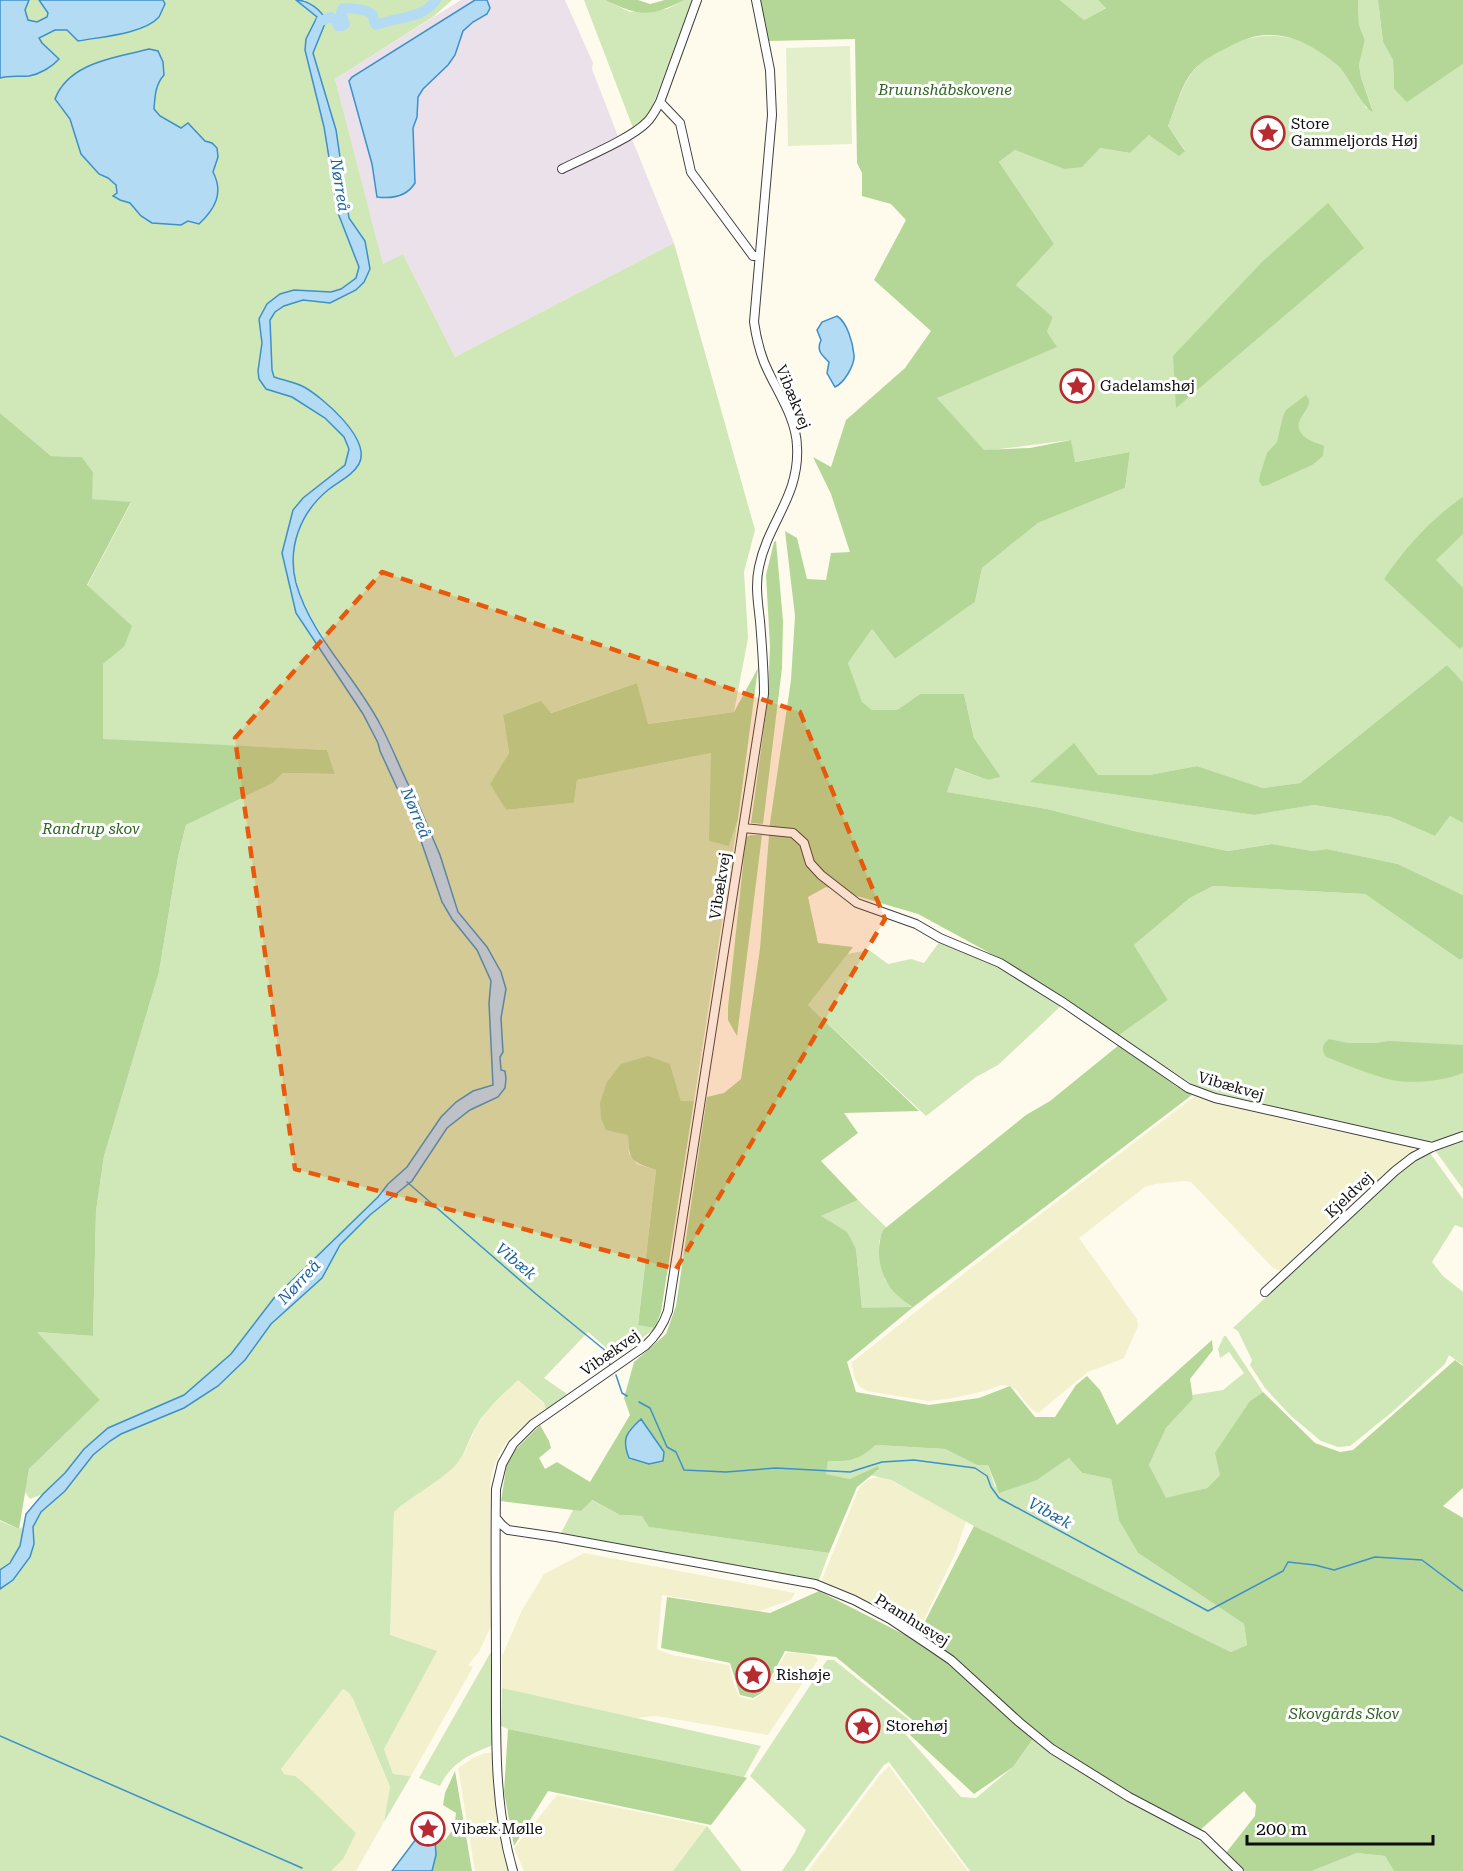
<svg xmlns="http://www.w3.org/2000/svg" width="1463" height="1871" font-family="'Roboto Serif',serif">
  <rect width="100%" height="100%" fill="#fefbed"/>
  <path fill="#eae1eb" d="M461,0H565L593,63L592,69L621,144L632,139L674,243L455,357L403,254L383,265L335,79Z"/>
  <path fill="#f3f0ce" d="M1195,1096L1226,1106L1245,1108L1307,1125L1412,1145L1414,1151L1332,1221L1280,1271L1272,1267L1191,1182L1184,1181L1155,1184L1145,1187L1079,1238L1137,1319L1138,1326L1124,1358L1088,1372L1038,1413L1031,1409L1017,1391L1010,1386L1001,1385L985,1391L948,1399L928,1401L867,1391L859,1386L855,1379L851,1363L995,1249Z
    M518,1380L544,1404L546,1410L525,1424L508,1440L499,1454L492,1472L490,1487L491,1626L479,1652L468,1665L473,1667L411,1776L393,1774L384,1749L436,1651L390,1636L394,1512L464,1454L476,1427L487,1411Z
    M881,1477L890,1480L966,1521L956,1552L922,1624L821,1582L859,1488L869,1479Z
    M584,1553L795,1593L791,1600L759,1611L662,1595L657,1649L672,1655L729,1665L734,1685L740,1697L754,1700L763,1693L786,1653H799L815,1656L818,1660L768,1735L656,1716L636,1718L502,1688V1656L522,1610L544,1574Z
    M343,1689L349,1693L353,1699L390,1788L384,1822L356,1871H331L343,1859L295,1776L284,1774L281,1769Z
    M485,1753H492L497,1817L508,1871H475L458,1768L473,1758Z
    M889,1766L968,1871H808L880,1775Z
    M557,1795L707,1826L673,1871H524L514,1848Z"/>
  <path fill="#d0e7b8" d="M0,0H296L317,17L305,50L352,245L359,267L356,278L341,289L331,292L294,290L259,319L262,343L258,371L266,389L292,397L325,418L344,437L349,449L345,465L303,498L293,510L282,553L296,613L363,714L379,743L380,751L420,838L442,902L452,919L477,950L491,982L489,1003L493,1086L473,1091L456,1102L441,1117L407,1167L388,1184L378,1197L274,1298L231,1354L184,1395L130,1418L65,1473L43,1494L30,1499L25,1492L29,1469L100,1400L36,1332L93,1336L96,1211L104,1156L159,972L178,857L186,825L273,783L283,773L335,774L327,750L103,740V664L124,647L87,586L131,503L91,499L93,472L82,457L51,456L0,413Z
    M304,0H452L433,17L335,79L383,264L403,254L455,357L674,243L755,530L744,572L748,638L734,712L647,724L637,683L550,713L503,715L509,753L491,784L506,810L574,803L577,780L711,753L729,846L738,819L694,1101H681L670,1064L628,1135L629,1154L637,1164L656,1170L638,1324L655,1328L618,1358L588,1332L544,1378L567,1394L546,1410L544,1403L518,1380C504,1394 487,1408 477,1425C468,1439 466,1455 454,1467C437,1483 413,1495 394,1512L390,1635L437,1651L384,1749L393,1774L411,1776L384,1822L390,1787L353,1699L349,1693L343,1689L281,1769L284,1774L295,1776L306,1785L356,1833L343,1859L331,1871H0V1589L13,1580L34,1544L33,1527L41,1512L65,1491L93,1455L110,1441L245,1360L271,1324L322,1278L340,1245L370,1215L412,1181L447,1128L470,1110L498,1097L501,1070L500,1057L503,1052L501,1018L506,989L487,947L458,912L440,855L414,794L409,786C399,765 391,740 378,720C364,698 350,677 335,656C307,612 272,560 309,510C321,494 337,483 354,472L359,446L303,386L274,377L272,370L270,320L275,312L284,306L303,300L330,303L356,290L365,241L349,218L336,130L313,53L326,21L321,11Z
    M584,0H605L630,12L667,9L685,0H693L652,107L645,118L633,128Z
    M1060,0H1098L1107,7L1084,20Z
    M1358,0H1378L1383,42L1393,60L1394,89L1407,101L1463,64V682L1447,665L1300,783L1263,788L1197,766L1149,775H1098L1031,782L1254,815L1314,805L1391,817L1435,836L1450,816L1463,823V895L1398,864L1327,849L1312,851L1271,844L1228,851L1134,831L1047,809L947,792L954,768L988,780L1001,777L974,738L964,694H920L897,710H872L862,703L848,663L872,629L895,659L975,602L982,568L1038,523L1125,488L1130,452L1074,462L1071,440L984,451L937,398L1047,332L1053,317L1016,285L1054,244L999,162L1015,150L1064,169L1100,148L1130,153L1149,135L1185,150L1168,126C1176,106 1183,80 1199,65C1206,58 1217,53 1226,48C1265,26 1306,35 1338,66C1350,77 1359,93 1366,108H1372L1361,77L1359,63L1365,40L1359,25Z
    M1213,886L1365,894L1460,960L1463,958V1189L1437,1153L1427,1144L1200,1089L1118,1036L1168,1000L1134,945L1190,898Z
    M940,941L1000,966L1062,1005L998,1065L976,1077L926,1116L808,1005L847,954L869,950L888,964L911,959L924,963Z
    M1430,1153L1463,1199V1228L1455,1225L1432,1262L1443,1276L1463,1292V1365L1449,1355L1445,1364L1391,1413L1350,1446L1338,1447L1321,1441L1291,1416L1265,1388L1250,1365L1252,1360L1238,1331L1233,1328L1405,1167L1423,1154Z
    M858,1200L886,1227L879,1241L880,1261L885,1280L893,1290L912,1308H862L856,1249L821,1216Z
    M1224,1336H1226L1263,1392L1250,1401L1220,1475L1207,1488L1166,1499L1149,1465L1166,1428L1193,1399L1192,1395L1223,1390L1244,1373L1229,1352L1220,1358L1218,1349Z
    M876,1445L945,1449L977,1465H988L995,1487L1037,1480L1069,1458L1082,1473L1111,1479L1119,1519L1138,1553L1244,1624L1247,1645L1231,1652L974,1526L891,1480L870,1475L879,1470L850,1479L825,1474L828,1461C852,1462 858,1460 876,1445Z
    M591,1500L620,1515L642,1516L650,1527L829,1553L819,1580L809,1581L560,1535L573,1510L581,1511Z
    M0,1521L19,1529L22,1527C23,1546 15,1559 0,1570Z
    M492,1650L493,1745C470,1754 451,1763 440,1786L419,1778Z
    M827,1660H834L913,1723L906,1735L961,1797L976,1798L1013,1767L1033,1739L1086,1775L1212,1848L1235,1871H970L889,1762L884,1765L804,1871H782L795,1852L806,1830L750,1776Z
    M502,1688L761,1746L744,1777L508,1729L501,1726Z
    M707,1826L741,1870L742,1871H673Z
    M1357,1853L1385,1856L1394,1871H1312Z"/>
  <path fill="#b4d798" d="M605,0H638L650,4L665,0H685C649,17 641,17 605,0Z
    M760,0H1060L1084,20L1106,8L1098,0H1358L1359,25L1365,40L1359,64L1361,77L1373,112C1361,107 1350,76 1337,65C1320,50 1295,35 1271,35C1254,34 1237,42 1223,50C1211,56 1198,63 1190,75C1180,89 1175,109 1168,126L1185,151L1179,156L1149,135L1130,153L1100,148L1082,167L1064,169L1015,150L999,162L1054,244L1016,285L1053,317L1047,332L1057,347L937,398L984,450L1030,448L1071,440L1075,462L1130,452L1125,488L1038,523L982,568L975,602L895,659L872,629L848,663L862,702L872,710H897L920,694H964L974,738L1001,777L988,780L955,768L947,792L1047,809L1134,831L1228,851L1272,844L1312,851L1327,849L1398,864L1463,895V958L1460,960L1365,894L1213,886L1190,898L1134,945L1168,1000L1118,1036L999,958L918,914L826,887L808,897L818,943L853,947L808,1005L919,1111L844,1113L858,1133L821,1161L858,1200L821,1216L847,1232L856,1249L862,1308L912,1307C905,1302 899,1297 893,1291C879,1275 875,1249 883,1230L1026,1115L1050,1101L1119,1045L1176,1086L1192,1095L912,1308L847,1362L856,1392L929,1405L979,1398L1010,1386L1035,1417H1055L1076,1385L1087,1376L1100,1390L1117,1425L1212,1340L1213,1350L1190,1379L1193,1399L1166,1428L1149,1465L1166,1498L1207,1488L1220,1475L1215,1453L1250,1401L1263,1392L1315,1443L1340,1452L1353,1450L1455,1360L1463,1366V1488L1443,1506L1463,1518V1871H1394L1385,1856L1357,1853L1312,1871H1244L1225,1854L1255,1816L1256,1805L1244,1791L1199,1831L1145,1802L1061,1750L1022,1720L956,1661L919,1633L974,1526L1231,1652L1247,1645L1244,1624L1138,1553L1119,1520L1111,1479L1082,1473L1069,1458L1037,1480L999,1493L988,1465H977L945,1449L876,1445C858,1460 852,1462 828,1461L826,1474L850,1479L878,1466L879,1469L857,1487L829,1553L649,1527L642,1516L620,1515L592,1500L581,1511L501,1501L508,1457L540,1425L549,1441L551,1448L539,1458L545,1469L557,1462L590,1482L630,1415L624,1398L634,1362L666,1334L676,1306L707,1097L724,1093L741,1079L760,949L770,823L791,680L795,616L785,531L797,538L807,579L826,580L831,553L850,552L831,494L813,457L831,467L846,420L905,368L931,331L874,280L906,220L891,204L862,196V173L857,163L855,39L769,41Z
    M1378,0H1463V64L1407,102L1394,89L1393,60L1383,42Z
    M1328,203L1364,248L1176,408L1173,356L1262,262Z
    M1306,395C1319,409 1284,420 1306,438C1312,442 1318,443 1324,446L1323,456L1312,465L1268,485L1262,486L1259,481L1260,475L1267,453L1277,442L1283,416L1286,410Z
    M0,413L51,456L82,457L93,472L92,499L131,502L87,585L132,626L124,647L103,664V739L327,750L335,774L283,773L273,783L186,825L178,857L159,972L104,1156L96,1211L93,1336L37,1332L100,1400L29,1469L19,1529L0,1520Z
    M1463,497V534L1436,560L1463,588V646L1460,649L1384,579C1405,548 1432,518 1463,497Z
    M776,541L783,621L782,668L763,824L751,823L768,699L770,646L766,575L774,542Z
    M1447,665L1463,682V823L1450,816L1435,836L1391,817L1314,805L1254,815L1030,782L1074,743L1098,775H1149L1197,766L1263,788L1300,783Z
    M758,668L738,819L729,846L709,841L711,753L577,780L574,803L506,810L490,784L509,753L503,715L541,701L551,713L637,683L648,724L734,712Z
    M751,835H762L737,1036L728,1020V1007L746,837Z
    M1329,1039L1348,1043H1376L1389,1041L1463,1045V1073C1442,1082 1406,1085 1384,1078C1364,1072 1345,1064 1326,1057C1321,1050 1322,1045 1329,1039Z
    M648,1056L670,1064L681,1101H694L661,1312L655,1328L638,1325L656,1170C631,1161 629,1162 628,1135L606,1130L601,1118L600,1103L607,1082L621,1064Z
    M819,1591L915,1640L949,1662L1033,1739L1013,1767L974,1794L910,1735L915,1722L836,1657L785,1651L763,1692L753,1698L740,1695L730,1663L661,1648L667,1597L770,1613Z
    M508,1729L744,1777L747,1778L711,1825L548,1791L514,1846L504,1792Z
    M455,1771L472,1871H432L436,1855L435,1840H445L454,1828L456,1813L443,1805L445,1793Z"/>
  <path fill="#e2efca" d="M850,46L852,144L788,146L786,48Z"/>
  <path fill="#b4dbf4" stroke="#3d90c8" stroke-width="1.5" d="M0,0H29L25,10L28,20L37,22L47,17L48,13L39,0H163L165,4C163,8 161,13 159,17C144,34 99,37 78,41L67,30H55L39,38L42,43L59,59C52,67 40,74 29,76C19,77 10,75 0,78Z
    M296,0C308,0 322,10 326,21L313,53L336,130L349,218L365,241L370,269L364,282L356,290L330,303L303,300L284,306L275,312L270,320L272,370L274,377C283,380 295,382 304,387C322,397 372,439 359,464C352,476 339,481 328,490C300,513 287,548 296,583C311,636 355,676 380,724C391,744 399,766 409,786L414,794L440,855L458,912L487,947L501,972L506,989L501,1018L503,1052L500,1057L501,1070L505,1071L506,1079L505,1088L498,1097L470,1110L447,1128L412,1181L370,1215L340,1245L322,1278L271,1324L245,1360L218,1386L184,1408L121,1434L110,1441L93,1455L65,1491L41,1512L33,1527L34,1544L30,1557L13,1580L0,1589V1570L10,1563L20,1546L26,1514L43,1494L65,1473L84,1449L108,1428L184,1395L231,1354L274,1298L378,1197L388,1184L407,1167L441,1117L456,1102L473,1091L493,1085L489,1003L491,981L477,950L452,919L442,902L420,838L380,751L378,743L363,714L296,613L282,553L293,510L303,498L345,465L349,449L344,437L325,418L292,397L266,389L259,379L258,371L262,343L259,319L267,304L280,294L294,290L331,292L341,289L356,278L359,267L338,213L324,127L305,50L306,39L317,17Z
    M475,0H487L490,8L487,14L473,22L463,31L455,55L448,65L423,89L418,97L417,117L413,128L415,183C407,196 392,199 377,197L372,164L349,81L352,77Z
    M149,49L158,51L163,62L164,75C155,85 155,97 154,109L160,116L181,128L188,123L205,141L212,143L217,148L218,157L213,172C224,193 215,209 199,224L188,221L181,225L152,223L141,216L130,203L120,200L113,196L117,193L116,185L108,178L99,174L81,154L70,119L55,99C69,62 116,58 149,49Z
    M837,316C847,322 853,343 854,355C855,365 844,383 835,387L827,373L829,362C822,355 816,351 821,340L817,330L822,322Z
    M641,1419L664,1452L663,1461L649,1464L629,1458C621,1438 627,1432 641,1419Z
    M422,1831L435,1840L436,1855L432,1871H392Z"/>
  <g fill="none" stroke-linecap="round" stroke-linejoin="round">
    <path stroke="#3d90c8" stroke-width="1.5" d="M407,1182L536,1294L607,1352L610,1365
      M616,1375L622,1393L627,1396
      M639,1402L650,1408L667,1447L676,1452L684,1470L726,1472L776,1468L850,1472L882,1462L914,1460L975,1468L987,1476L991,1487L999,1498L1208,1611L1283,1571L1288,1562L1315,1565L1334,1570L1375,1557L1422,1560L1463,1591
      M0,1736L302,1868"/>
    <path stroke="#b4dbf4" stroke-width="10" d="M321,21L331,17L335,20L338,26H342L345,24L341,12L343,8C353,9 365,8 373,15L374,22L376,25C397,16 422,20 436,0"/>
    <defs>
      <path id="minor" d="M660,102L680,123L691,172L753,256H759
        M562,169C584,158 632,138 647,122C653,116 656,109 660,102L697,0
        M743,828L793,833L804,843L810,863L821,875L857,903L916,924L940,938L1000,963L1064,1003L1188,1088L1215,1098L1432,1147
        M1265,1292L1395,1171L1413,1157L1432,1147L1463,1136
        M496,1518L502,1525L508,1530L556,1537L815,1584L854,1600L890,1619L929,1645L951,1660L1019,1722L1052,1749L1129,1797L1203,1836L1239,1871
        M513,1871C494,1806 496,1738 496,1671C496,1610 495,1549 496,1489L502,1464L513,1444L533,1424L645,1346C656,1336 663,1326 668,1311L764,694C764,670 762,646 760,621C758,603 755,585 759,567C768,522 800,496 797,446C796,416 775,389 764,362C759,349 756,336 754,322L772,115L770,70L756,0"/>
    </defs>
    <use href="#minor" stroke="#404040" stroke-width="10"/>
    <use href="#minor" stroke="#fff" stroke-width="8"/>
  </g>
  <path fill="#e8590c" fill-opacity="0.2" stroke="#e8590c" stroke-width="4.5" stroke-dasharray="12 8" stroke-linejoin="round" d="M382,572L800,712L885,919L676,1269L295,1169L235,738Z"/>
  <defs>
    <symbol id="sight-ring" viewBox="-11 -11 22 22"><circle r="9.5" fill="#fff" stroke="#b82a30" stroke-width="1.5"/><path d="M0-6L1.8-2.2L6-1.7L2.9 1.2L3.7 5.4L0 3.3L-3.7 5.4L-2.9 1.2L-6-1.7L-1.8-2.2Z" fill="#b82a30"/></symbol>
  </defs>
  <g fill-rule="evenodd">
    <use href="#sight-ring" x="1249" y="114" width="38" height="38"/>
    <use href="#sight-ring" x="1058" y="367" width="38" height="38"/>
    <use href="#sight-ring" x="734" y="1656" width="38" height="38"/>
    <use href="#sight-ring" x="844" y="1707" width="38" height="38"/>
    <use href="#sight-ring" x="409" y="1810" width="38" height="38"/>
  </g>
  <g text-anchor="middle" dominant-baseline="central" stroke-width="6" stroke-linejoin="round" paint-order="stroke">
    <g font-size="15" font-style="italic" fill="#2d6220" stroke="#fff">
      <text x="945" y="90">Bruunshåbskovene</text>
      <text x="91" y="829">Randrup skov</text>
      <text x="1344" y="1714">Skovgårds Skov</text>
    </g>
    <g font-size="15" fill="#0d0d0d" stroke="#fff" text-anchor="start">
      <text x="1291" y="124">Store<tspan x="1291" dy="17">Gammeljords Høj</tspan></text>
      <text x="1100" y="386">Gadelamshøj</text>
      <text x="776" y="1675">Rishøje</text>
      <text x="886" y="1726">Storehøj</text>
      <text x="451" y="1829">Vibæk Mølle</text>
    </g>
    <g font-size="15" fill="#0d0d0d" stroke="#fff">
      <text transform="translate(793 397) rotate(68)">Vibækvej</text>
      <text transform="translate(720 886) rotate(-81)">Vibækvej</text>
      <text transform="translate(1231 1086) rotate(16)">Vibækvej</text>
      <text transform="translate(1349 1195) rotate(-43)">Kjeldvej</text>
      <text transform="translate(610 1353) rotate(-35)">Vibækvej</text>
      <text transform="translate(912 1620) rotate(32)">Pramhusvej</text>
    </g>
    <g font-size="16" font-style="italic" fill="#1b629a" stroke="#fff">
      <text transform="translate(340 185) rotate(81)">Nørreå</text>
      <text transform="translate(416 813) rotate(67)">Nørreå</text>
      <text transform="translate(516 1261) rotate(40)">Vibæk</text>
      <text transform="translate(299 1282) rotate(-47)">Nørreå</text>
      <text transform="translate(1050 1513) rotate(29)">Vibæk</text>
    </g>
  </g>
  <path d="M1247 1835v9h186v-9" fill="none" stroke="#0d0d0d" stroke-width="3"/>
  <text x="1256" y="1835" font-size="18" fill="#0d0d0d" stroke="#ffffff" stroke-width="4.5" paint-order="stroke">200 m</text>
</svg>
